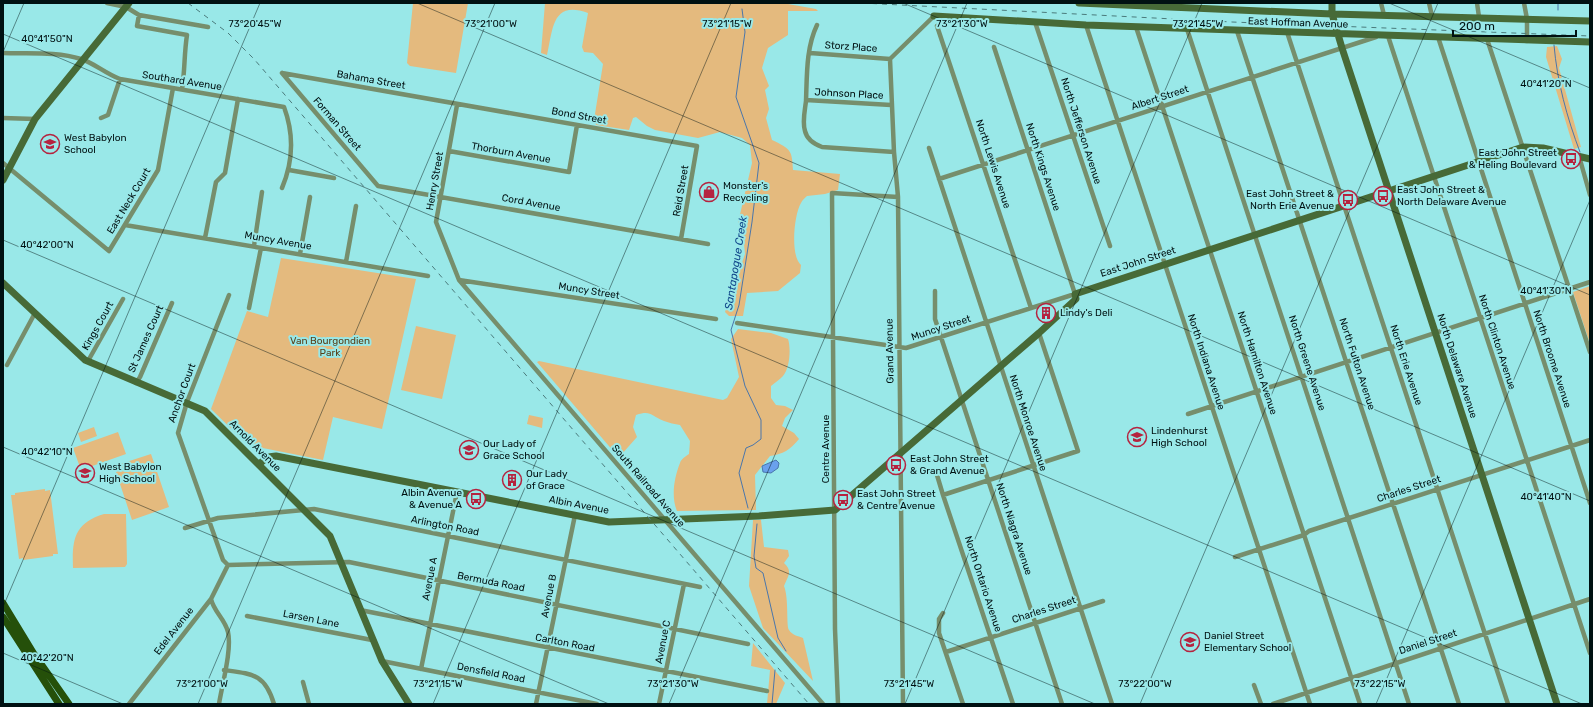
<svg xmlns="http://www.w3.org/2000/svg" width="1593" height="707" font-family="Rubik,sans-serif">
  <rect width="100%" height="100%" fill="#99e8e8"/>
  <path fill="#e4ba7e" d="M413,3H468L456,73L410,66L407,63Z
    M545,3H763L788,4L816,9L818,11H788V35L768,48L762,68L769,86L765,90L769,109L766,118L772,140C791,149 792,150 793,170L840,174L838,190L825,194L807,196C805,198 802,200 801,203C794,214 790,256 801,265L800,273L778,291L747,293L743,316H729L725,312L745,254L744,244L738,223L752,163L750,145L742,138L720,132L698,138L655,130L647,126L636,117L633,118L629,130L596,125L594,120L603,64L593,53L584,52L582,47L588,13C552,0 553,29 547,55L541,53Z
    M1557,46L1562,59L1559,68L1581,147L1574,149L1546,57L1547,47Z
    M281,258L416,279L382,429L333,417L323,460L248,445L211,409L247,311L268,317Z
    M1590,286V344L1573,292Z
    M416,326L456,335L442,399L401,390Z
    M738,329L771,333L788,339C791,348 790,368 783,376C780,379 775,383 771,386V398L776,405L785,406L793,410L785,418L782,426L794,433L799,439C790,450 783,454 770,456L755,475L756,510L677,511C671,497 674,478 680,463C681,459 686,456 689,454L690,441L680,425C675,424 669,423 664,421C650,416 652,410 636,415L633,427L637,437L621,455L614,452L537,362L539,361L723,400L727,398L739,377L731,339Z
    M529,415L543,418L542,428L527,424Z
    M94,427L97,436L81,442L78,433Z
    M118,432L126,454L81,470L73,448Z
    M151,454L169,507L132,520L114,466Z
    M45,489V491L50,490L58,554H53V556L23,560V558L19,559L11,495H15V493Z
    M104,514H126L127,564L125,567L73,568C72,540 74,523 104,514Z
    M753,520H761L764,547L788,550L789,556L784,563C793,571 788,576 784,586C789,598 786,626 789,630C792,635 798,636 803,638L813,681L763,628L749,586Z
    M753,643L785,683L776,704H767L770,670L751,666Z"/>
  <path fill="#6aa1ed" stroke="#4a76ab" d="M776,460L779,463L778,468L771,473L763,472L762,466Z"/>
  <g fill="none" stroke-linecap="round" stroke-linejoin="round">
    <path stroke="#4a76ab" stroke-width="1" d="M1558,3V10
      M742,9L745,32L736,97L759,163L752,222L739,305L731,330L745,386L761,420V439L753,445L746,448L739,473L748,508
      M1554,45C1557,81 1567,118 1580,152
      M757,524L754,556L756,568L763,573L778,638L786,651
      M772,704L775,670"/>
    <path stroke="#768e6c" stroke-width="4.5" d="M107,3L126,7L139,15L208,27
      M1381,3L1384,15
      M1429,3L1432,16
      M1477,3L1479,17
      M1524,3L1527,19V41
      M139,15L137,26L187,35C184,54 185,71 182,89
      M1035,22L1110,246
      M817,25C806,48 807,75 806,101C805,110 802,122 805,131C807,140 814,144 822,147L894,152
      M1086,25L1310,704
      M937,26L1031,308
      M1136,27L1360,704
      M1187,29L1409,704
      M1237,31L1459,704
      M1287,32L1508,704
      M1385,36H1388L1590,653
      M1438,37L1590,503
      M1487,39L1590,352
      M3,53C28,54 57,51 81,59C94,63 106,74 120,79L284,107C294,134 293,162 282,188
      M810,53L890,59
      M282,73L697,146L681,239
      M282,73L378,186L708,244
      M806,100L891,105
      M457,105L436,222L459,280L823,704
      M3,118L35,119
      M101,118L108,115L120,79
      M929,148L1112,704
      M449,151L569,172L577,125
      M1579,156L1590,195
      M3,163L109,251L158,170L173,88
      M289,170L334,178
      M939,179L1376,37
      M125,225L428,276
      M205,238L216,182L225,173L238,99
      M254,246L262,192
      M300,254L310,197
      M346,262L356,206
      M459,280L716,319
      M935,291V319L1062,704
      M249,308L261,248
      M737,323L906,348L1075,294L994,47
      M88,361L123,299
      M7,365L35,313
      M136,383L140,377L172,303
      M1188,414L1590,282
      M938,470L937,475L943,495L1013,704
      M943,495L1078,451L1039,333
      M185,528L218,518L314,509L700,587
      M1235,557L1304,535L1309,531L1590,440
      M228,565L349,562L748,644
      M228,565L223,560L178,433L187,402L229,295
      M211,599C214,612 225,619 228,632C232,650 222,685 219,704
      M360,610L767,691
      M943,613L939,619V633L963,704
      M247,616L372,640
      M946,652L1103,601
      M382,661L597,704
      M421,669L457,492
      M224,670C253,674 265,674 274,704
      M303,682L309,704
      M1254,685L1261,704
      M129,704L211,599L228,565
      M536,704L575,515
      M659,704L684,584
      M838,704L835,629L832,193L898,197
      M903,704L898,197L894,152L890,59L934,16
      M1273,704L1590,599"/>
    <path stroke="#476a37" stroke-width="7" d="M1079,3L1332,14L1590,21
      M1332,3V14L1342,48L1557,704
      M934,16L1086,25L1590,42
      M3,180L35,119L129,3
      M3,283L85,360L205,411L330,536L382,661L409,704
      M259,464L268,457L276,456L609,522L759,516L835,510L1039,333L1076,299L1075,294L1523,147L1543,148L1590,159"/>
    <path stroke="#25500a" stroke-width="7" d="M3,603L34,654L69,704
      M3,617L59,704"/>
    <path stroke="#4b7b7c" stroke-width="1" stroke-dasharray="5 5" stroke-linecap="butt" d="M188,3L228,33L254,59L809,704
      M862,3L1232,22L1590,36"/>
  </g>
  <path fill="none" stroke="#001112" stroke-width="1" stroke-opacity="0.45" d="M417,3L1590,501M903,3L1590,295M1389,3L1590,88M3,34L1582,704M3,52L24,3M3,240L1095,704M3,447L609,704M3,607L260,3M3,653L123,704M198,704L495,3M433,704L731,3M669,704L967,3M905,704L1202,3M1140,704L1438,3M1376,704L1590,200"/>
  <defs>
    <symbol id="school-ring" viewBox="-11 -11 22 22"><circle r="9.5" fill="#99e8e8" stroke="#b5233f" stroke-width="1.5"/><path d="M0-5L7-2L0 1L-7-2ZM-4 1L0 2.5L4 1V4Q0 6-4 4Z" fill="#b5233f"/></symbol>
    <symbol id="bus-ring" viewBox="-11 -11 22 22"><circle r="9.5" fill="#99e8e8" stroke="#b5233f" stroke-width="1.5"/><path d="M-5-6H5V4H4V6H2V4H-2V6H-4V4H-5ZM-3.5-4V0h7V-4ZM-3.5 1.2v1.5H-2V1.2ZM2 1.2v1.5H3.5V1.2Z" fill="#b5233f"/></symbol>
    <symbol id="shop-ring" viewBox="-11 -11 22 22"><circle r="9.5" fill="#99e8e8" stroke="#b5233f" stroke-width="1.5"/><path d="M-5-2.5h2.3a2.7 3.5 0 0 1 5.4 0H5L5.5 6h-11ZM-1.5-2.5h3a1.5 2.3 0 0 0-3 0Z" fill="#b5233f"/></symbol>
    <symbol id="building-ring" viewBox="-11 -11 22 22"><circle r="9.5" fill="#99e8e8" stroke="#b5233f" stroke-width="1.5"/><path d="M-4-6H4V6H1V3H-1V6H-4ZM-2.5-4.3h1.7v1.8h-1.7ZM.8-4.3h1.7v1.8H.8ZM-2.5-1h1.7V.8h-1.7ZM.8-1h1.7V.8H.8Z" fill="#b5233f"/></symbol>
  </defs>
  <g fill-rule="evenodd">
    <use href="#school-ring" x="39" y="133" width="22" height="22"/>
    <use href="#bus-ring" x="1560" y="148" width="22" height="22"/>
    <use href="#shop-ring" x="698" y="181" width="22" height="22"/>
    <use href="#bus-ring" x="1372" y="185" width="22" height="22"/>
    <use href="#bus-ring" x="1337" y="189" width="22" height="22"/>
    <use href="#building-ring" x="1035" y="302" width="22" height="22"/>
    <use href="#school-ring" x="1126" y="426" width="22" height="22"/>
    <use href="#school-ring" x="458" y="439" width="22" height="22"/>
    <use href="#bus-ring" x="885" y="454" width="22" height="22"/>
    <use href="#school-ring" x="74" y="462" width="22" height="22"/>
    <use href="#building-ring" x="501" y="469" width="22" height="22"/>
    <use href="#bus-ring" x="465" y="488" width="22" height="22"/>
    <use href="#bus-ring" x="832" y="489" width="22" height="22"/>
    <use href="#school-ring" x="1179" y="631" width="22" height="22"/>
  </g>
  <g text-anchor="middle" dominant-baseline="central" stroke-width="4" stroke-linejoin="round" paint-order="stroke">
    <g font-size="10" fill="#001112" stroke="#99e8e8">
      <text transform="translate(1298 23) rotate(2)">East Hoffman Avenue</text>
      <text transform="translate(851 47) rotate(4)">Storz Place</text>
      <text transform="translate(371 80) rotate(10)">Bahama Street</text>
      <text transform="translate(182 81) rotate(9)">Southard Avenue</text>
      <text transform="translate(849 94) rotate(3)">Johnson Place</text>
      <text transform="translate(1160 98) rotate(-18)">Albert Street</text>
      <text transform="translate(579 116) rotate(10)">Bond Street</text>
      <text transform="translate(337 124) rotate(49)">Forman Street</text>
      <text transform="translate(1081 131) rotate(72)">North Jefferson Avenue</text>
      <text transform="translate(511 153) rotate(10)">Thorburn Avenue</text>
      <text transform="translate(993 164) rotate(72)">North Lewis Avenue</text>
      <text transform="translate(1043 167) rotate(72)">North Kings Avenue</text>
      <text transform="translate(435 181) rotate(-80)">Henry Street</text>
      <text transform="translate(681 191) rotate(-80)">Reid Street</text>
      <text transform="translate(129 201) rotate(-59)">East Neck Court</text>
      <text transform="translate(531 203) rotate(10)">Cord Avenue</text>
      <text transform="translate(278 241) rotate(10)">Muncy Avenue</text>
      <text transform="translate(1138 262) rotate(-18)">East John Street</text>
      <text transform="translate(589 291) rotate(9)">Muncy Street</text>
      <text transform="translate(98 326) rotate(-61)">Kings Court</text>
      <text transform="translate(941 328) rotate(-18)">Muncy Street</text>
      <text transform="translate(146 339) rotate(-66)">St James Court</text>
      <text transform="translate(1497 342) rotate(72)">North Clinton Avenue</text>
      <text transform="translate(890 351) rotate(-91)">Grand Avenue</text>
      <text transform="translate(1552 359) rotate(72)">North Broome Avenue</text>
      <text transform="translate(1206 362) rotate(72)">North Indiana Avenue</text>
      <text transform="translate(1257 363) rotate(72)">North Hamilton Avenue</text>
      <text transform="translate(1307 363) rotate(72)">North Greene Avenue</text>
      <text transform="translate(1357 364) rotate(72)">North Fulton Avenue</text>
      <text transform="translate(1406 365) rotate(72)">North Erie Avenue</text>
      <text transform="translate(1457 366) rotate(72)">North Delaware Avenue</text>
      <text transform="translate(182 393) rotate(-70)">Anchor Court</text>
      <text transform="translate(1028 423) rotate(72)">North Monroe Avenue</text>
      <text transform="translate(255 446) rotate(45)">Arnold Avenue</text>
      <text transform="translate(826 449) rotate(-90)">Centre Avenue</text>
      <text transform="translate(648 486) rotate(49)">South Railroad Avenue</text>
      <text transform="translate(1409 489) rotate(-18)">Charles Street</text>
      <text transform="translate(579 505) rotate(11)">Albin Avenue</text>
      <text transform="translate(445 526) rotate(11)">Arlington Road</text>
      <text transform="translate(1014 529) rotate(72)">North Niagra Avenue</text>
      <text transform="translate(430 579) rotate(-79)">Avenue A</text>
      <text transform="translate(491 582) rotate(11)">Bermuda Road</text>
      <text transform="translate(983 584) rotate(72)">North Ontario Avenue</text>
      <text transform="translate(549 596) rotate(-79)">Avenue B</text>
      <text transform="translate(1044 610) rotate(-18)">Charles Street</text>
      <text transform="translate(311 619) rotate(11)">Larsen Lane</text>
      <text transform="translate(174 631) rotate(-52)">Edel Avenue</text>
      <text transform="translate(663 642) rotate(-79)">Avenue C</text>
      <text transform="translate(1428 642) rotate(-18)">Daniel Street</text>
      <text transform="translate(565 643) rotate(11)">Carlton Road</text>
      <text transform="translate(491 673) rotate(11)">Densfield Road</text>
    </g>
    <g font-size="10" fill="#001112" stroke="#99e8e8" text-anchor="start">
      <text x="64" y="138">West Babylon<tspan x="64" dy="12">School</tspan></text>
      <text x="1557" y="153" text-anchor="end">East John Street<tspan x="1557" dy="12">&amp; Heling Boulevard</tspan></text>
      <text x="723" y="186">Monster's<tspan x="723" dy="12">Recycling</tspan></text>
      <text x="1397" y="190">East John Street &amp;<tspan x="1397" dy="12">North Delaware Avenue</tspan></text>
      <text x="1334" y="194" text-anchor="end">East John Street &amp;<tspan x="1334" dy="12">North Erie Avenue</tspan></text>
      <text x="1060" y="313">Lindy's Deli</text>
      <text x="1151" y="431">Lindenhurst<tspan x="1151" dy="12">High School</tspan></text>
      <text x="483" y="444">Our Lady of<tspan x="483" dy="12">Grace School</tspan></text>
      <text x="910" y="459">East John Street<tspan x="910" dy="12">&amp; Grand Avenue</tspan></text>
      <text x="99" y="467">West Babylon<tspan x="99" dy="12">High School</tspan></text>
      <text x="526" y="474">Our Lady<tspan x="526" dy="12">of Grace</tspan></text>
      <text x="462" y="493" text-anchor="end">Albin Avenue<tspan x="462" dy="12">&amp; Avenue A</tspan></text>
      <text x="857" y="494">East John Street<tspan x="857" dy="12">&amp; Centre Avenue</tspan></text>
      <text x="1204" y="636">Daniel Street<tspan x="1204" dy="12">Elementary School</tspan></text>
    </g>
    <g font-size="10" fill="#58401a" stroke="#99e8e8">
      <text x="330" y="341">Van Bourgondien<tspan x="330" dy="12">Park</tspan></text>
    </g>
    <g font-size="11" font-style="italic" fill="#11478a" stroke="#99e8e8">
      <text transform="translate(736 263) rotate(-81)">Santapogue Creek</text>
    </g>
  </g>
  <g font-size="10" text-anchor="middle" fill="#001112" stroke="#99e8e8" stroke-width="4" stroke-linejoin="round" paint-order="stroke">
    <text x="491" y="27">73°21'00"W</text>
    <text x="727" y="27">73°21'15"W</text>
    <text x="962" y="27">73°21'30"W</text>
    <text x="1198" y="27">73°21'45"W</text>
    <text x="255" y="27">73°20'45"W</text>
    <text x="47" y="42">40°41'50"N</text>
    <text x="1546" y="87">40°41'20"N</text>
    <text x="47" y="248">40°42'00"N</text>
    <text x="1546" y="294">40°41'30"N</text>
    <text x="47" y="455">40°42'10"N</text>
    <text x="1546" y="500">40°41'40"N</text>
    <text x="47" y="661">40°42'20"N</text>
    <text x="202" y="687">73°21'00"W</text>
    <text x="438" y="687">73°21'15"W</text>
    <text x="673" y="687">73°21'30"W</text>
    <text x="909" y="687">73°21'45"W</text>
    <text x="1145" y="687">73°22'00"W</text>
    <text x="1380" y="687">73°22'15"W</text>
  </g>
  <rect width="1593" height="707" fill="none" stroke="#001112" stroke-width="8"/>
  <path d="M1453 30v6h123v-6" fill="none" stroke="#001112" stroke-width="2"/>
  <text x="1459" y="30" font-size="12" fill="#001112" stroke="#99e8e8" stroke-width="3" paint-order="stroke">200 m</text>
</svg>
